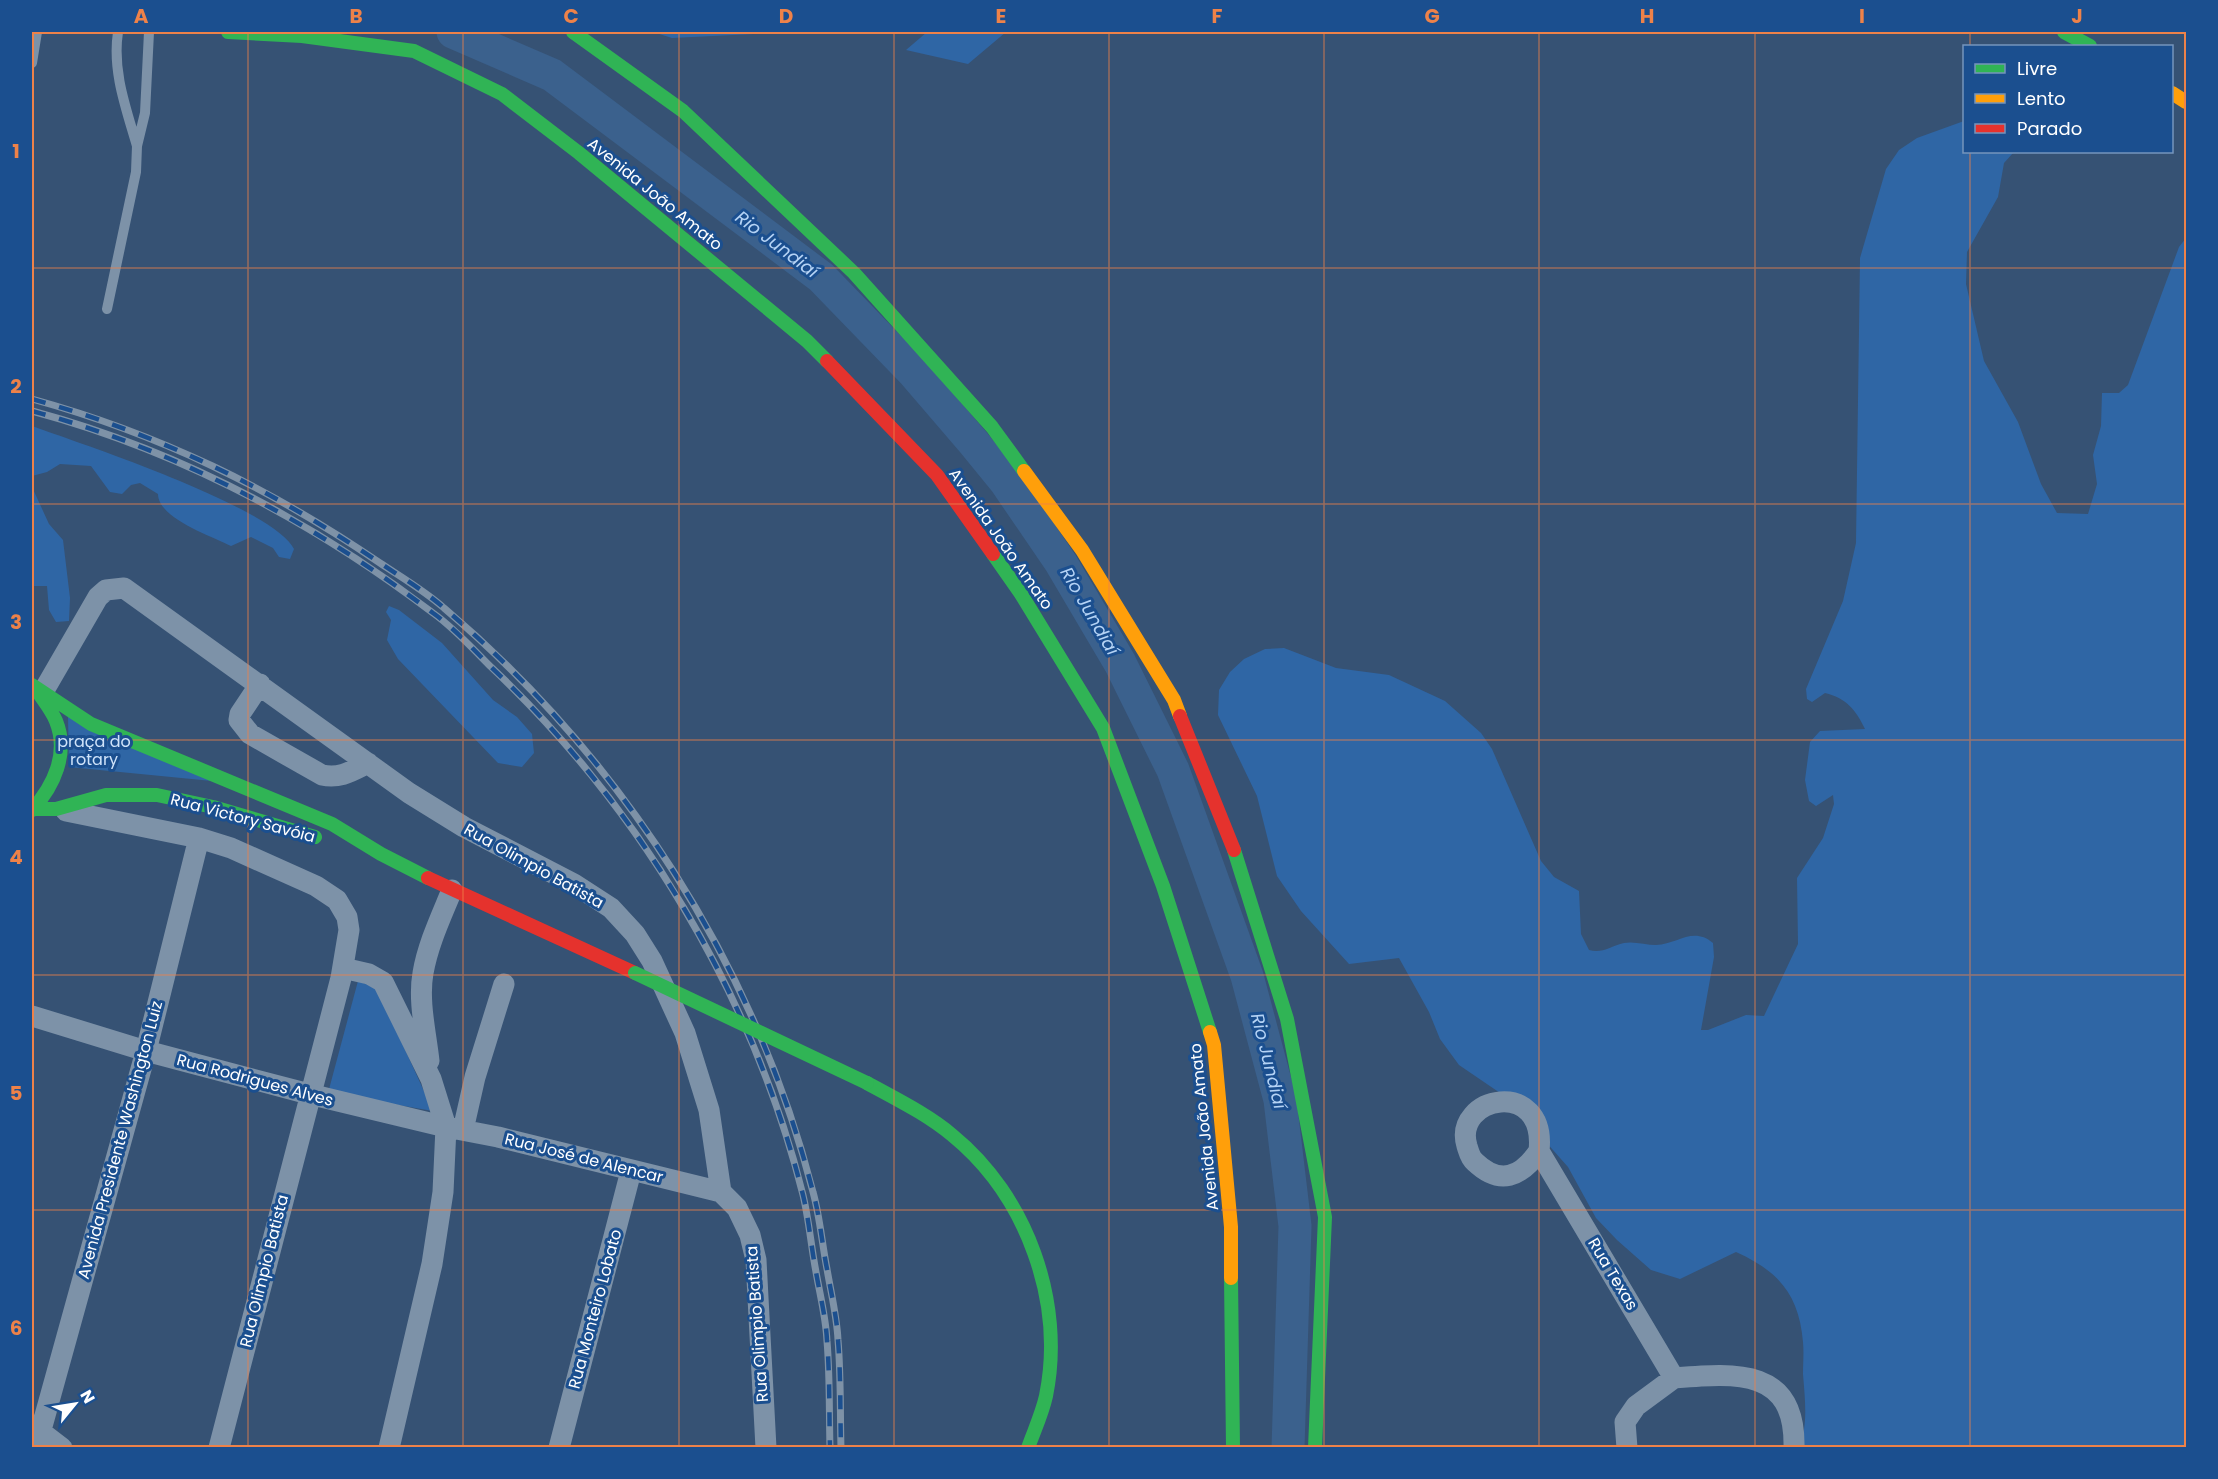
<svg xmlns="http://www.w3.org/2000/svg" width="2218" height="1479" font-family="Poppins,sans-serif">
  <rect width="100%" height="100%" fill="#365274"/>
  <path fill="#2f66a5" d="M653,32H794L672,38Z
    M927,32H1006L968,64L906,50Z
    M1964,121V152L2013,153L2004,163L1998,197L1967,252L1966,284L1984,361L2018,422L2041,484L2057,513L2088,514L2097,484L2093,455L2101,426L2102,393H2119L2128,385L2179,247L2186,238V1447H1800C1808,1422 1805,1400 1803,1374C1803,1364 1804,1353 1803,1342C1799,1294 1778,1271 1736,1252L1680,1279L1651,1270L1617,1240L1596,1218L1568,1167L1506,1097L1459,1065L1440,1039L1429,1012L1399,958L1349,964L1301,911L1277,876L1257,796L1218,715L1219,690L1230,672L1244,659L1265,649L1284,648L1336,668L1389,675L1445,701L1481,733L1492,749L1541,861L1554,877L1579,891L1581,934L1589,950C1602,954 1611,946 1624,943C1634,941 1646,945 1656,945C1678,944 1693,926 1713,943L1714,957L1701,1030H1708L1746,1015L1764,1016L1798,944L1797,878L1823,838L1834,804L1833,795L1816,806L1809,801L1805,780L1810,742L1820,731L1865,729C1856,710 1846,698 1825,693L1812,702L1807,699L1806,689L1843,601L1856,543L1860,258L1886,169L1899,150L1917,138Z
    M32,426C82,444 273,507 294,549L290,559L279,557L273,548L251,537L231,546C211,536 158,518 158,494L140,483L131,485L122,494L110,492L91,466L60,464L47,472L32,476Z
    M32,487L49,524L63,540L70,598L69,621L56,622L49,610L47,586H32Z
    M389,606L399,610L442,643L493,700L517,717L532,734L534,753L522,767L498,763L398,659L387,640L391,620L386,612Z
    M68,716L212,781L69,767Z
    M358,981L377,988L433,1111L328,1093Z"/>
  <g fill="none" stroke-linecap="round" stroke-linejoin="round">
    <path stroke="#3b618d" stroke-width="33" d="M453,32L552,75L821,277L913,372L974,443L1005,481L1061,563L1120,663L1173,770L1247,976L1280,1100L1295,1226L1288,1448"/>
    <path stroke="#7d92a8" stroke-width="10" d="M118,32C112,71 126,108 137,146
      M32,63L37,32
      M107,309L136,172L137,146L145,113L149,32"/>
    <path stroke="#7d92a8" stroke-width="21" d="M260,684L240,714L239,720L250,734L322,775C340,779 352,771 368,763
      M43,692L98,597L106,590L124,588L409,793L464,827L574,884L611,908L635,934L652,961L685,1033L709,1110L721,1192L737,1208L750,1235L756,1260L766,1448
      M66,811L199,838L231,848L316,886L337,900L347,917L349,930L341,978L219,1448
      M343,968L369,974L383,982L431,1079L446,1127L443,1192L432,1264L389,1448
      M32,1016L146,1051L309,1094L446,1127L498,1137L721,1192
      M429,1061C426,1033 418,1001 423,973C428,944 441,917 452,890
      M463,1130L475,1077L504,984
      M1539,1151C1521,1177 1500,1186 1475,1162C1470,1158 1469,1152 1467,1146C1452,1096 1547,1077 1539,1151L1674,1378
      M1674,1378C1735,1373 1796,1367 1794,1448
      M32,1425L62,1448
      M36,1448L146,1051L199,838
      M559,1448L631,1171
      M1627,1448L1625,1422L1636,1406L1674,1378"/>
    <path stroke="#30b455" stroke-width="14" d="M228,32L302,36L414,51L502,94L579,153L807,341L827,361
      M573,32L683,111L854,273L992,427L1024,471
      M2064,32L2090,46
      M993,554L1021,594L1103,728L1163,886L1210,1032
      M32,685L91,724L332,824L381,854L428,878
      M33,809H56L106,795H157L213,807L315,837
      M32,810C54,786 69,753 56,721C51,709 42,699 36,689
      M1234,850L1287,1019L1325,1217L1315,1448
      M867,1083C896,1099 927,1114 952,1135C1027,1196 1065,1302 1046,1396C1042,1414 1034,1431 1028,1448
      M1231,1278L1233,1448"/>
    <path stroke="#ff9f0a" stroke-width="14" d="M2172,93L2186,102
      M1024,471L1082,550L1174,700L1180,716
      M1210,1032L1214,1045L1231,1227V1278"/>
    <path stroke="#e5322d" stroke-width="14" d="M827,361L937,475L993,554
      M1180,716L1234,850
      M428,878L635,973"/>
    <defs>
      <path id="rail" d="M32,399C159,434 270,488 380,563C401,577 425,591 444,608C622,759 755,965 813,1192C820,1217 822,1244 827,1269C831,1293 837,1317 838,1340C841,1376 840,1412 841,1448
        M32,411C177,450 313,522 433,613C454,628 472,648 490,666C640,807 753,995 803,1195C809,1220 811,1246 816,1272C820,1295 826,1318 827,1341C830,1377 829,1412 830,1448"/>
    </defs>
    <use href="#rail" stroke="#7e92a7" stroke-width="7"/>
    <use href="#rail" stroke="#1b4f8f" stroke-width="4.5" stroke-dasharray="14" stroke-linecap="butt"/>
    <path stroke="#30b455" stroke-width="14" d="M635,973L867,1083"/>
  </g>
  <path fill="none" stroke="#ee8249" stroke-width="1.5" stroke-opacity="0.55" d="M248,32V1448M463,32V1448M679,32V1448M894,32V1448M1109,32V1448M1324,32V1448M1539,32V1448M1755,32V1448M1970,32V46M1970,152V1448M32,268H2186M32,504H2186M32,740H2186M32,975H2186M32,1210H2186"/>
  <g text-anchor="middle" dominant-baseline="central" stroke-width="6" stroke-linejoin="round" paint-order="stroke">
    <g font-size="16" fill="#fff" stroke="#1b4f8f">
      <text transform="translate(655 194) rotate(39)">Avenida João Amato</text>
      <text transform="translate(1001 539) rotate(55)">Avenida João Amato</text>
      <text transform="translate(243 818) rotate(15)">Rua Victory Savóia</text>
      <text transform="translate(534 866) rotate(29)">Rua Olimpio Batista</text>
      <text transform="translate(255 1080) rotate(15)">Rua Rodrigues Alves</text>
      <text transform="translate(1204 1127) rotate(-96)">Avenida João Amato</text>
      <text transform="translate(120 1140) rotate(-75)">Avenida Presidente Washington Luiz</text>
      <text transform="translate(584 1158) rotate(14)">Rua José de Alencar</text>
      <text transform="translate(264 1271) rotate(-76)">Rua Olimpio Batista</text>
      <text transform="translate(1613 1274) rotate(59)">Rua Texas</text>
      <text transform="translate(595 1309) rotate(-75)">Rua Monteiro Lobato</text>
      <text transform="translate(757 1324) rotate(-94)">Rua Olimpio Batista</text>
    </g>
    <g font-size="16" fill="#cfe3fa" stroke="#1b4f8f">
      <text x="94" y="741">praça do<tspan x="94" dy="18">rotary</tspan></text>
    </g>
    <g font-size="18" font-style="italic" fill="#b5d3f5" stroke="#1b4f8f">
      <text transform="translate(777 244) rotate(37)">Rio Jundiaí</text>
      <text transform="translate(1090 611) rotate(60)">Rio Jundiaí</text>
      <text transform="translate(1269 1061) rotate(76)">Rio Jundiaí</text>
    </g>
  </g>
  <rect width="2218" height="1479" fill="none" stroke="#1b4f8f" stroke-width="66"/>
  <rect x="1963" y="45" width="210" height="108" fill="#1b4f8f" stroke="#7695bc" stroke-width="1.5"/>
  <rect x="1975" y="64" width="30" height="9" fill="#30b455" stroke="#7695bc" stroke-width="1.5"/>
  <text x="2017" y="75" font-size="18" fill="#ffffff">Livre</text>
  <rect x="1975" y="94" width="30" height="9" fill="#ff9f0a" stroke="#7695bc" stroke-width="1.5"/>
  <text x="2017" y="105" font-size="18" fill="#ffffff">Lento</text>
  <rect x="1975" y="124" width="30" height="9" fill="#e5322d" stroke="#7695bc" stroke-width="1.5"/>
  <text x="2017" y="135" font-size="18" fill="#ffffff">Parado</text>
  <g transform="translate(75 1404) rotate(60)" stroke="#1b4f8f" stroke-width="4.5" paint-order="stroke">
  <path d="M0-4.5L10 22L0 15L-10 22Z" fill="#ffffff"/>
  <text y="-9" font-size="16" font-weight="bold" text-anchor="middle" fill="#ffffff">N</text>
  </g>
  <rect x="33" y="33" width="2152" height="1413" fill="none" stroke="#ee8249" stroke-width="2"/>
  <g font-size="20" text-anchor="middle" font-weight="bold" fill="#ee8249">
    <text x="141" y="23">A</text>
    <text x="356" y="23">B</text>
    <text x="571" y="23">C</text>
    <text x="786" y="23">D</text>
    <text x="1001" y="23">E</text>
    <text x="1217" y="23">F</text>
    <text x="1432" y="23">G</text>
    <text x="1647" y="23">H</text>
    <text x="1862" y="23">I</text>
    <text x="2077" y="23">J</text>
    <text x="16" y="158">1</text>
    <text x="16" y="393">2</text>
    <text x="16" y="629">3</text>
    <text x="16" y="864">4</text>
    <text x="16" y="1100">5</text>
    <text x="16" y="1335">6</text>
  </g>
</svg>
